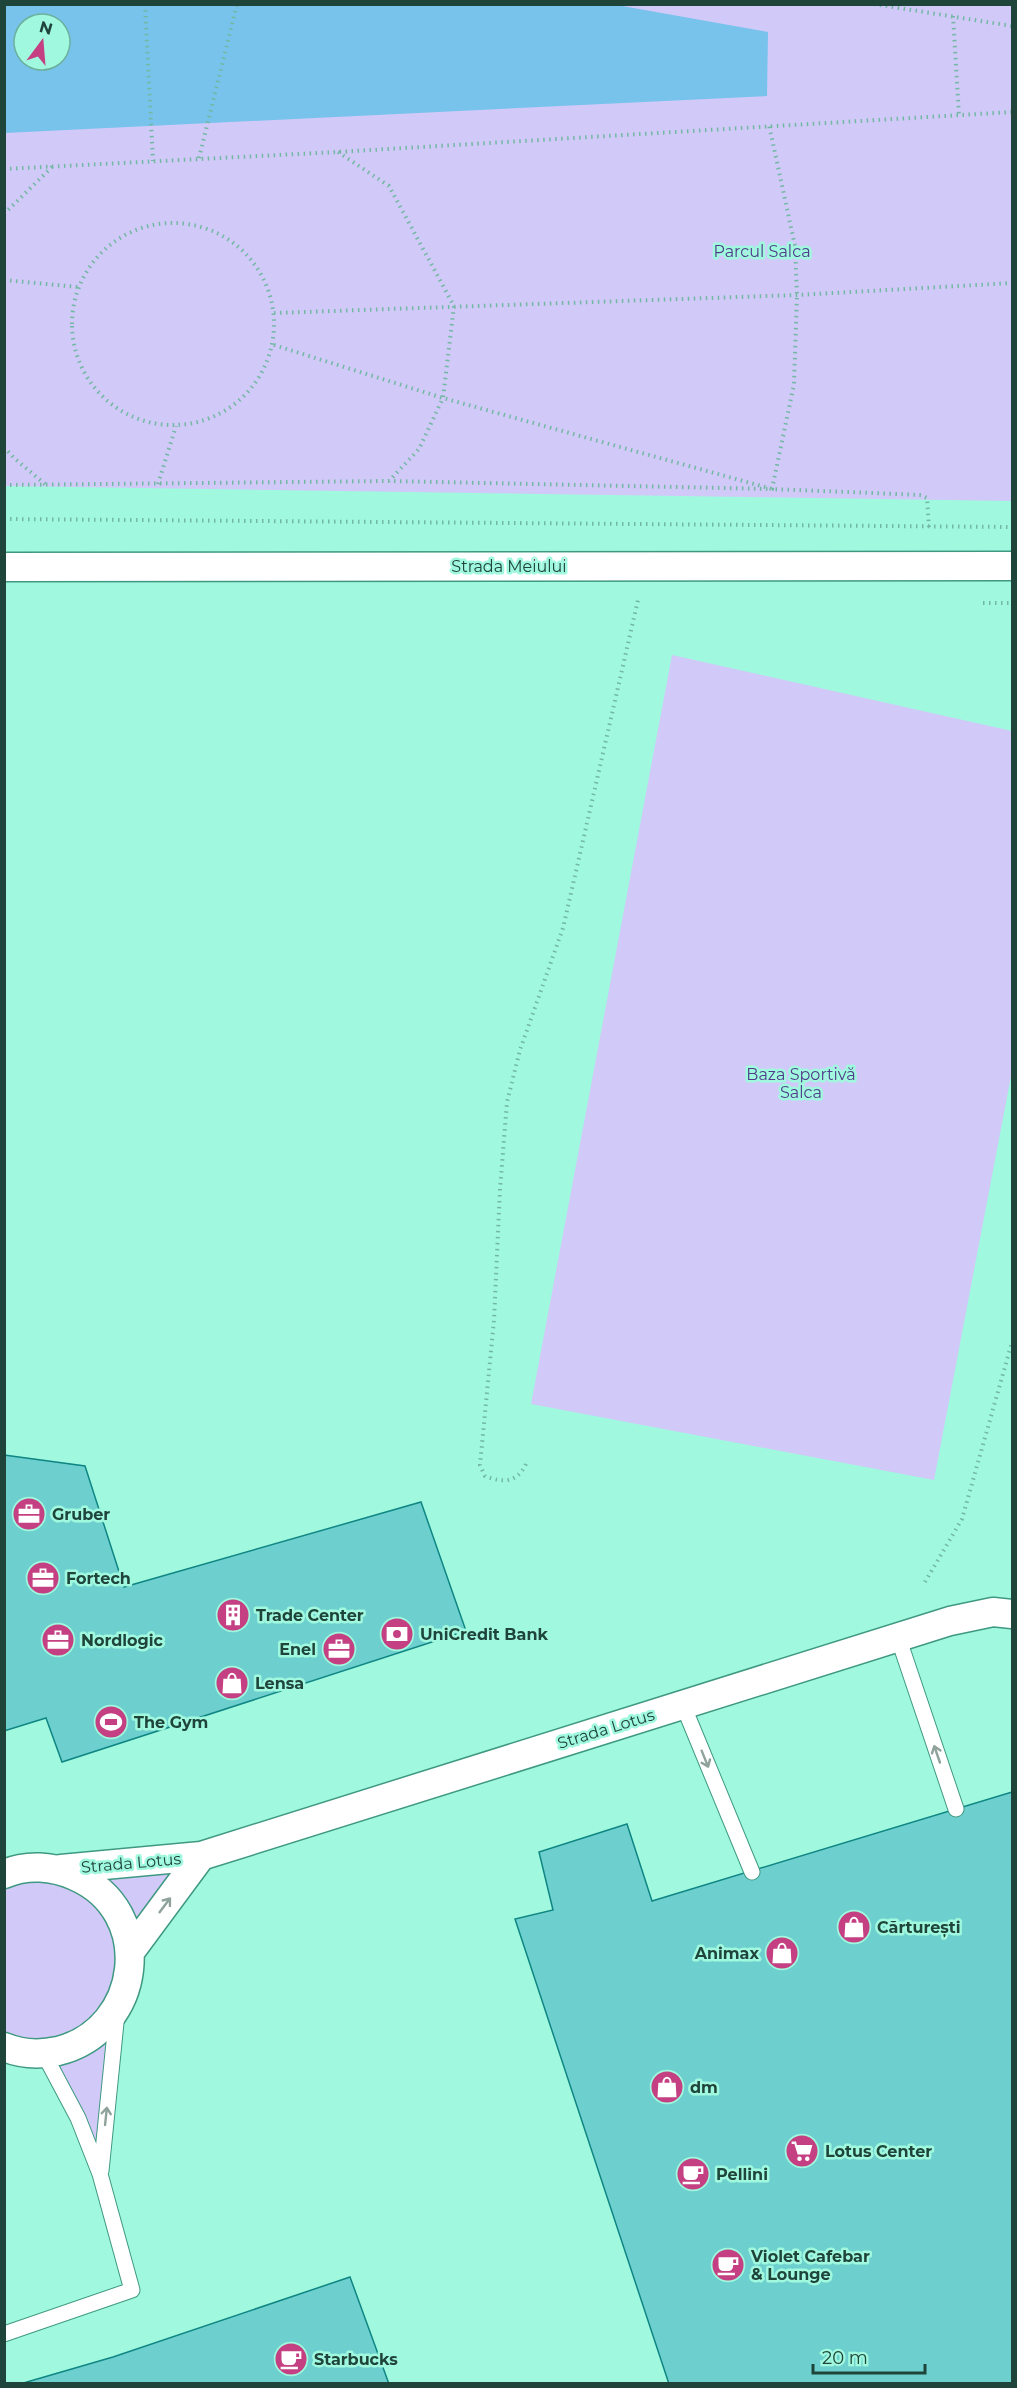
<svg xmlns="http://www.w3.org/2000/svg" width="1017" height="2388" font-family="Montserrat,sans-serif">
  <rect width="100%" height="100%" fill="#a0f9de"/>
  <path fill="#d1c9f8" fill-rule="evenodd" d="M5,5H1012V501L5,486ZM24,24H60V60H24Z
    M672,655L1012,731V1071L934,1480L531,1404Z
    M201,1856L131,1952L100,2174L44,2054L5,2051V1874Z"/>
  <path fill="#77c3ec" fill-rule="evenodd" d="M4,5L611,4L768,32L767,96L5,133ZM24,24H60V60H24Z"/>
  <path fill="#6ed0ce" stroke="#108684" stroke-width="1.5" d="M4,1455L85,1466L124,1587L421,1502L466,1631L62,1762L46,1718L4,1731Z
    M1012,1792V2384H669L515,1919L553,1910L539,1852L627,1824L652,1901Z
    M350,2277L389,2384H20L113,2357Z"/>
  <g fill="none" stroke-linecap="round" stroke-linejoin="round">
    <defs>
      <path id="lane" d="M898,1637L956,1809
        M683,1705L752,1872
        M101,2171L117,2013
        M4,2334L132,2290L100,2174L78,2118L44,2054"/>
      <path id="street" d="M4,567L1012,566
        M61,1869L201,1856L950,1621L993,1612L1012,1614
        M4,1874C27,1864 53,1866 75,1876C157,1911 143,2030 58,2051C40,2055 21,2054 4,2047
        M130,1952L201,1856"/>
    </defs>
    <use href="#lane" stroke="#3f9982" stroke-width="17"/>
    <use href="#street" stroke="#3f9982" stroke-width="31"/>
    <path stroke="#72b8a3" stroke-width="4" stroke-dasharray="1.5 4.5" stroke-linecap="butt" d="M145,4L153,161
      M874,4L1012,26
      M953,16L959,115
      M338,152L389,186L454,306L443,398L419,449L389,481
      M199,158L237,4
      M4,169L337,152L1012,112
      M4,214L53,166
      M72 324a101 101 0 1 1 202 0a101 101 0 1 1-202 0Z
      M4,280L78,287
      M274,313L797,295L1012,283
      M274,345L443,398L772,489L921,495L927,498L929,528
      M4,447L14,458L46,485
      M158,484L176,426
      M4,485L389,481L772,489L794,384L797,295L795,246L769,125
      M4,519L1012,527
      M983,603H1012
      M526,1464C517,1483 503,1483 485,1476L480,1465L494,1320L500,1189L507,1102L520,1050L563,928L638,600
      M925,1582L962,1519L1012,1342"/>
    <use href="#lane" stroke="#fff" stroke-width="15"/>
    <use href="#street" stroke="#fff" stroke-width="28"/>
  </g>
  <defs><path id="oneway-shaft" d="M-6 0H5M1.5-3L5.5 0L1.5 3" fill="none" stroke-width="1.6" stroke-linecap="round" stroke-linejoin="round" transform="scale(1.5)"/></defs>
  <g stroke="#8fa29c">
    <use href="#oneway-shaft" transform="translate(937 1754) rotate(-109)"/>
    <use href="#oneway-shaft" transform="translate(705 1759) rotate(68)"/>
    <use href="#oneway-shaft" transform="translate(165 1905) rotate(-53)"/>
    <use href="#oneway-shaft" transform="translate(106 2116) rotate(-84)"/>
  </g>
  <defs>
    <symbol id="office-disc" viewBox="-11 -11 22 22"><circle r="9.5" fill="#c54083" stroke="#a0f9de"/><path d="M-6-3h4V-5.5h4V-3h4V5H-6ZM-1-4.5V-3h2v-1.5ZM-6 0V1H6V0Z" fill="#fff"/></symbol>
    <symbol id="building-disc" viewBox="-11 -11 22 22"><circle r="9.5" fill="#c54083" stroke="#a0f9de"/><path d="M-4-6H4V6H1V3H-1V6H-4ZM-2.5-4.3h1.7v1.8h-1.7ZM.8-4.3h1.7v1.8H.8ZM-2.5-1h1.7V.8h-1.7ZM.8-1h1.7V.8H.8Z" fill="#fff"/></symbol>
    <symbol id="bank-disc" viewBox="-11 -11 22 22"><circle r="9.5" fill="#c54083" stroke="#a0f9de"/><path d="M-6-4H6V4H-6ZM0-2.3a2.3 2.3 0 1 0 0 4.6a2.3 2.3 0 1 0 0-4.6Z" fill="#fff"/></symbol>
    <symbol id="shop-disc" viewBox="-11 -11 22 22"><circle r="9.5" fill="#c54083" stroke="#a0f9de"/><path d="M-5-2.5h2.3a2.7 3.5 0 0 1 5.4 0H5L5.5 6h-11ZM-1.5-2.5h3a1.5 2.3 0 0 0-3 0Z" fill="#fff"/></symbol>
    <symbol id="stadium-disc" viewBox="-11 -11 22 22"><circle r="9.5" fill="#c54083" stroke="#a0f9de"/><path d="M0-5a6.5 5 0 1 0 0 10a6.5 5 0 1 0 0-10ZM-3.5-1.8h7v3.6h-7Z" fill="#fff"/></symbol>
    <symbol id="supermarket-disc" viewBox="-11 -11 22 22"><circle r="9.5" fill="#c54083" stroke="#a0f9de"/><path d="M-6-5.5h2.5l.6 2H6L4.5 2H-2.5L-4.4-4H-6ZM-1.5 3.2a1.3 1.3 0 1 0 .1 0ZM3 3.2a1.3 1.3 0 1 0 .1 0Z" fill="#fff"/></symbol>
    <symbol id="cafe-disc" viewBox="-11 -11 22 22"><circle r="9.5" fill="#c54083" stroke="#a0f9de"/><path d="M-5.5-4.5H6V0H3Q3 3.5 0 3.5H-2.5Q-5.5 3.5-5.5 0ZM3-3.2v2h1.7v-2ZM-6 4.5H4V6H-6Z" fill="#fff"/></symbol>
  </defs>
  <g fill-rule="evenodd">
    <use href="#office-disc" x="10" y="1495" width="38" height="38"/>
    <use href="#office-disc" x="24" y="1559" width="38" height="38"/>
    <use href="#building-disc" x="214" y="1596" width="38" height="38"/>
    <use href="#bank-disc" x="378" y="1615" width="38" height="38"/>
    <use href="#office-disc" x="39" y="1621" width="38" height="38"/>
    <use href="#office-disc" x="320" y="1630" width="38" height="38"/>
    <use href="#shop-disc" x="213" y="1664" width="38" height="38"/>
    <use href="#stadium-disc" x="92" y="1703" width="38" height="38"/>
    <use href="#shop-disc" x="835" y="1908" width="38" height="38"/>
    <use href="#shop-disc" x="763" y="1934" width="38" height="38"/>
    <use href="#shop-disc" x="648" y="2068" width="38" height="38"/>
    <use href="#supermarket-disc" x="783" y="2132" width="38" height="38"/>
    <use href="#cafe-disc" x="674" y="2155" width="38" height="38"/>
    <use href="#cafe-disc" x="709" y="2246" width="38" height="38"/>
    <use href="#cafe-disc" x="272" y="2340" width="38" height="38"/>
  </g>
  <g text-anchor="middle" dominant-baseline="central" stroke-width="5" stroke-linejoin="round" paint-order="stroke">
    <g font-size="16" fill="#513b89" stroke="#a0f9de">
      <text x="762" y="251">Parcul Salca</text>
      <text x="801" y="1074">Baza Sportivă<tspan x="801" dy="18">Salca</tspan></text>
    </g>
    <g font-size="16" fill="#1f443a" stroke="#a0f9de">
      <text x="509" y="566">Strada Meiului</text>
      <text transform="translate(606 1729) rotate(-17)">Strada Lotus</text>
      <text transform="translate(131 1863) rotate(-5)">Strada Lotus</text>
    </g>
    <g font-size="16" font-weight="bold" fill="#1f443a" stroke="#a0f9de" text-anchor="start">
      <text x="52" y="1514">Gruber</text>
      <text x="66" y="1578">Fortech</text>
      <text x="256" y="1615">Trade Center</text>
      <text x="420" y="1634">UniCredit Bank</text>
      <text x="81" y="1640">Nordlogic</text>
      <text x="316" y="1649" text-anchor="end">Enel</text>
      <text x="255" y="1683">Lensa</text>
      <text x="134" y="1722">The Gym</text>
      <text x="877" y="1927">Cărturești</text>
      <text x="759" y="1953" text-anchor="end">Animax</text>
      <text x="690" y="2087">dm</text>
      <text x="825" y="2151">Lotus Center</text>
      <text x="716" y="2174">Pellini</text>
      <text x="751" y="2256">Violet Cafebar<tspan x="751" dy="18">&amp; Lounge</tspan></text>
      <text x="314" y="2359">Starbucks</text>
    </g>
  </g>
  <rect width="1017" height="2388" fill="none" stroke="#1f443a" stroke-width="12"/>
  <g transform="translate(42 42) rotate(16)"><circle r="28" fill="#a0f9de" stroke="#6cb19c" stroke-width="1.5"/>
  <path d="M0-4.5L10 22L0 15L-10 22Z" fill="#c54083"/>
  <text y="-9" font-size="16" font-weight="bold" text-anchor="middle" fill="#1f443a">N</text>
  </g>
  <path d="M813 2364v9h112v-9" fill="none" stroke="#1f443a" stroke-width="3"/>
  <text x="822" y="2364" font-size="18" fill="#1f443a" stroke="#a0f9de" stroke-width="4.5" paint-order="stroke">20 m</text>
</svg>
